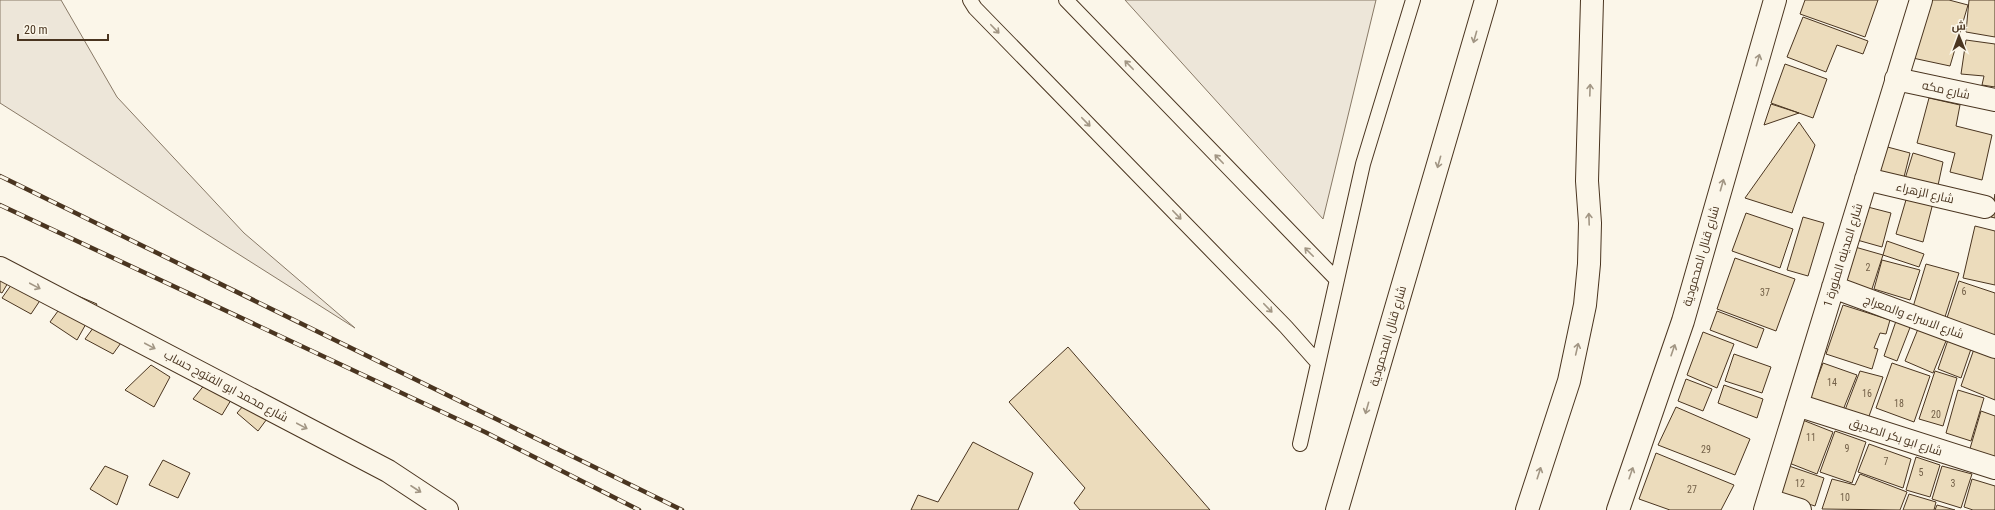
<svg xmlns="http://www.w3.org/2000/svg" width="1995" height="510" font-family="'Roboto Condensed',Cairo,sans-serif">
  <rect width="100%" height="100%" fill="#fbf6e9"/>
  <path fill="#ede6d9" stroke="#887966" d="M0,0H61L117,97L244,233L355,328L0,103Z
    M1125,0H1376L1323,219Z"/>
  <path fill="#ecdcbc" stroke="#4a3520" d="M1805,0H1878L1865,37L1800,14Z
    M1924,0H1949L1968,5L1950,66L1908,57Z
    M1969,0H1995V37L1966,32Z
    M1803,17L1868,41L1863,54L1837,45L1826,72L1787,57Z
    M1966,40L1995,44V87L1982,85L1984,76L1961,74Z
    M1785,64L1827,79L1813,118L1771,103Z
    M1929,98L1960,105L1956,126L1992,135L1982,180L1950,172L1955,153L1917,143Z
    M1771,104L1799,113L1764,125Z
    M1799,122L1815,145L1792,213L1745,198Z
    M1880,145L1910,153L1903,181L1871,171Z
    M1913,153L1943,162L1937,190L1904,182Z
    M1908,193L1934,199L1923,242L1896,234Z
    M1995,194V218L1991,217Z
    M1860,205L1891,213L1882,247L1850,238Z
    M1746,213L1793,229L1780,268L1732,251Z
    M1803,217L1824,223L1808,276L1787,270Z
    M1975,226L1995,231V285L1963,278Z
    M1887,241L1924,254L1919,267L1883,255Z
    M1848,245L1883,255L1870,295L1836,284Z
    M1735,258L1795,279L1776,331L1717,309Z
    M1882,260L1920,270L1910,300L1874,289Z
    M0,261L16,269L2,293L0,292Z
    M1926,264L1959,273L1944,320L1913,307Z
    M21,271L49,287L31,314L2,298Z
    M1959,281L1995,293V337L1946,321Z
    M71,293L97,304L77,340L50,322Z
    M1843,305L1890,320L1886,334L1880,333L1874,348L1878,349L1872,369L1826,354Z
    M1717,311L1764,329L1757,348L1710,330Z
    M105,312L133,326L113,354L85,339Z
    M1896,321L1911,325L1897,361L1884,356Z
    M1920,324L1948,336L1933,373L1905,361Z
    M1703,332L1734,344L1717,388L1687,375Z
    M1949,337L1972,346L1961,378L1938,369Z
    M1068,347L1210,510H1080L1074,503L1085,488L1009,402Z
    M1974,349L1995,356V400L1961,386Z
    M1734,354L1771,367L1762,393L1725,381Z
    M1823,363L1857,375L1843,410L1810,398Z
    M1892,363L1930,376L1914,422L1876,408Z
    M151,365L170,377L154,407L125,390Z
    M1860,371L1883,377L1868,419L1845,410Z
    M1935,371L1957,378L1943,426L1919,419Z
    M214,373L240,385L222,415L193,399Z
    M1686,379L1712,389L1703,411L1678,401Z
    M1724,385L1763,399L1757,418L1718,403Z
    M257,390L278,404L258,431L237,413Z
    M1958,390L1984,398L1971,441L1946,433Z
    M1676,407L1750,439L1735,475L1658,445Z
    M1981,411L1995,416V463L1969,452Z
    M1800,419L1833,432L1817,474L1784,461Z
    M1835,431L1866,442L1852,483L1820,472Z
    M973,442L1033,473L1018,510H911L918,495L938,502Z
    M1869,444L1911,459L1903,488L1858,472Z
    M1656,453L1734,485L1721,510H1670L1639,499Z
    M1916,457L1940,465L1930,497L1906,490Z
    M163,460L190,473L178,498L149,485Z
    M1786,465L1824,478L1815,506L1776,494Z
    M105,466L128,476L117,505L90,489Z
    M1942,466L1972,474L1961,508L1932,499Z
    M1860,474L1907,492L1900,510L1822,509L1832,479L1855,485Z
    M1972,479L1995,486V510H1973L1964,507Z
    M1909,494L1936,502L1934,510H1903Z
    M1937,505L1955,510H1935Z"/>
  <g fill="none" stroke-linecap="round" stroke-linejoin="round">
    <defs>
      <path id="lane" d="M970,0L975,8L1286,327L1318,363
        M1066,0L1337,280
        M1300,444L1363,164L1413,0"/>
      <path id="street" d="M1896,79L1995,100
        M1866,179L1985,207
        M1833,287L1995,347
        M1797,405L1995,468
        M1768,500L1800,510
        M1765,510L1921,0"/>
      <path id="secondary" d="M0,268L388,471L447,510
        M1337,510L1486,0
        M1527,510L1569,381L1585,305L1589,264L1590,223L1587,181L1592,0
        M1618,510L1683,321L1775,0"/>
    </defs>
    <use href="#lane" stroke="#4a3520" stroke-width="16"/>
    <use href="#street" stroke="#4a3520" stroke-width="24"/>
    <use href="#secondary" stroke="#4a3520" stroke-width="24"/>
    <use href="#lane" stroke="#fbf6e9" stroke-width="14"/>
    <use href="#street" stroke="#fbf6e9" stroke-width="22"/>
    <use href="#secondary" stroke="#fbf6e9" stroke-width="22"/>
    <defs>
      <path id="rail" d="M0,176L682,510
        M0,205L485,432L639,510"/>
    </defs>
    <use href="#rail" stroke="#4a3520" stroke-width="4.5"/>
    <use href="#rail" stroke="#fbf6e9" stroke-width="3" stroke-dasharray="9" stroke-linecap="butt"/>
  </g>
  <defs><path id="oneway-shaft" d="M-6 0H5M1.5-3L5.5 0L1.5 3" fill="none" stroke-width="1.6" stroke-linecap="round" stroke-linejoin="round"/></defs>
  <g stroke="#a29684">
    <use href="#oneway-shaft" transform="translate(995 29) rotate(46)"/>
    <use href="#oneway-shaft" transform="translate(1475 37) rotate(106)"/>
    <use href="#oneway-shaft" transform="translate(1758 60) rotate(-74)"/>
    <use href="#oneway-shaft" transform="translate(1129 65) rotate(-134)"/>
    <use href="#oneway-shaft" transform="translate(1590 90) rotate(-88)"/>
    <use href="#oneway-shaft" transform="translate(1086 122) rotate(46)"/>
    <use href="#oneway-shaft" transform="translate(1219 159) rotate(-134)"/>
    <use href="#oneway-shaft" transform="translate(1439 162) rotate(106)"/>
    <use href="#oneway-shaft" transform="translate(1722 185) rotate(-74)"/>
    <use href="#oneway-shaft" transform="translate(1177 215) rotate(46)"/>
    <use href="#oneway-shaft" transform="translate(1589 219) rotate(-92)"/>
    <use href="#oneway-shaft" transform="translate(1309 252) rotate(-135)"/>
    <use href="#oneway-shaft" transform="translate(35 286) rotate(28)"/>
    <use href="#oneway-shaft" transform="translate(1268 308) rotate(46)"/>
    <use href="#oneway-shaft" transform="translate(150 346) rotate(28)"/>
    <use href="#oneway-shaft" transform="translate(1577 349) rotate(-77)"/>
    <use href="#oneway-shaft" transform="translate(1673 350) rotate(-71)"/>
    <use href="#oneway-shaft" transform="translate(1367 408) rotate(106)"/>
    <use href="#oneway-shaft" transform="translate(302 426) rotate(28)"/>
    <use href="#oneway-shaft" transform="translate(1539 473) rotate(-72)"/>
    <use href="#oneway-shaft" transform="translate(1631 473) rotate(-71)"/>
    <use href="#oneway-shaft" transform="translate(416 489) rotate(33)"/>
  </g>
  <g text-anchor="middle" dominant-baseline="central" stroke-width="3" stroke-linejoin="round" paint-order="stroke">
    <g font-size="10" fill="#725f47">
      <text x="1868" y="267">2</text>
      <text x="1964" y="291">6</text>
      <text x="1765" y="292">37</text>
      <text x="1832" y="382">14</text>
      <text x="1867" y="393">16</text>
      <text x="1899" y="403">18</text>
      <text x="1936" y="414">20</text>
      <text x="1811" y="437">11</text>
      <text x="1847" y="448">9</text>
      <text x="1706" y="449">29</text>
      <text x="1886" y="461">7</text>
      <text x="1921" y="472">5</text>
      <text x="1800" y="483">12</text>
      <text x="1953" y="483">3</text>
      <text x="1692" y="489">27</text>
      <text x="1845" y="497">10</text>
    </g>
    <g font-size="12" fill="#4a3520" stroke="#fbf6e9">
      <text transform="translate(1946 90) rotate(12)">شارع مكه</text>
      <text transform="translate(1925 193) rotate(13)">شارع الزهراء</text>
      <text transform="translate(1843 255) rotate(-73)">شارع المدينه المنورة 1</text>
      <text transform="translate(1701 256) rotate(-74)">شارع قنال المحمودية</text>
      <text transform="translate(1914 317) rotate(20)">شارع الاسراء والمعراج</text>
      <text transform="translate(1388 336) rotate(-74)">شارع قنال المحمودية</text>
      <text transform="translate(226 386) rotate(28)">شارع محمد ابو الفتوح حساب</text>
      <text transform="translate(1896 437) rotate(18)">شارع ابو بكر الصديق</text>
    </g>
  </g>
  <g transform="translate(1959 36) rotate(359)" stroke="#fbf6e9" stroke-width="3" paint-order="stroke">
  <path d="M0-3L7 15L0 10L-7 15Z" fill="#4a3520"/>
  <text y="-6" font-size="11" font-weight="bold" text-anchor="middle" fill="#4a3520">ش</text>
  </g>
  <path d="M18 34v6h90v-6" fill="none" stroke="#4a3520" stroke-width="2"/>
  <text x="24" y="34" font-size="12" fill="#4a3520" stroke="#fbf6e9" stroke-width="3" paint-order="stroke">20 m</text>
</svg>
